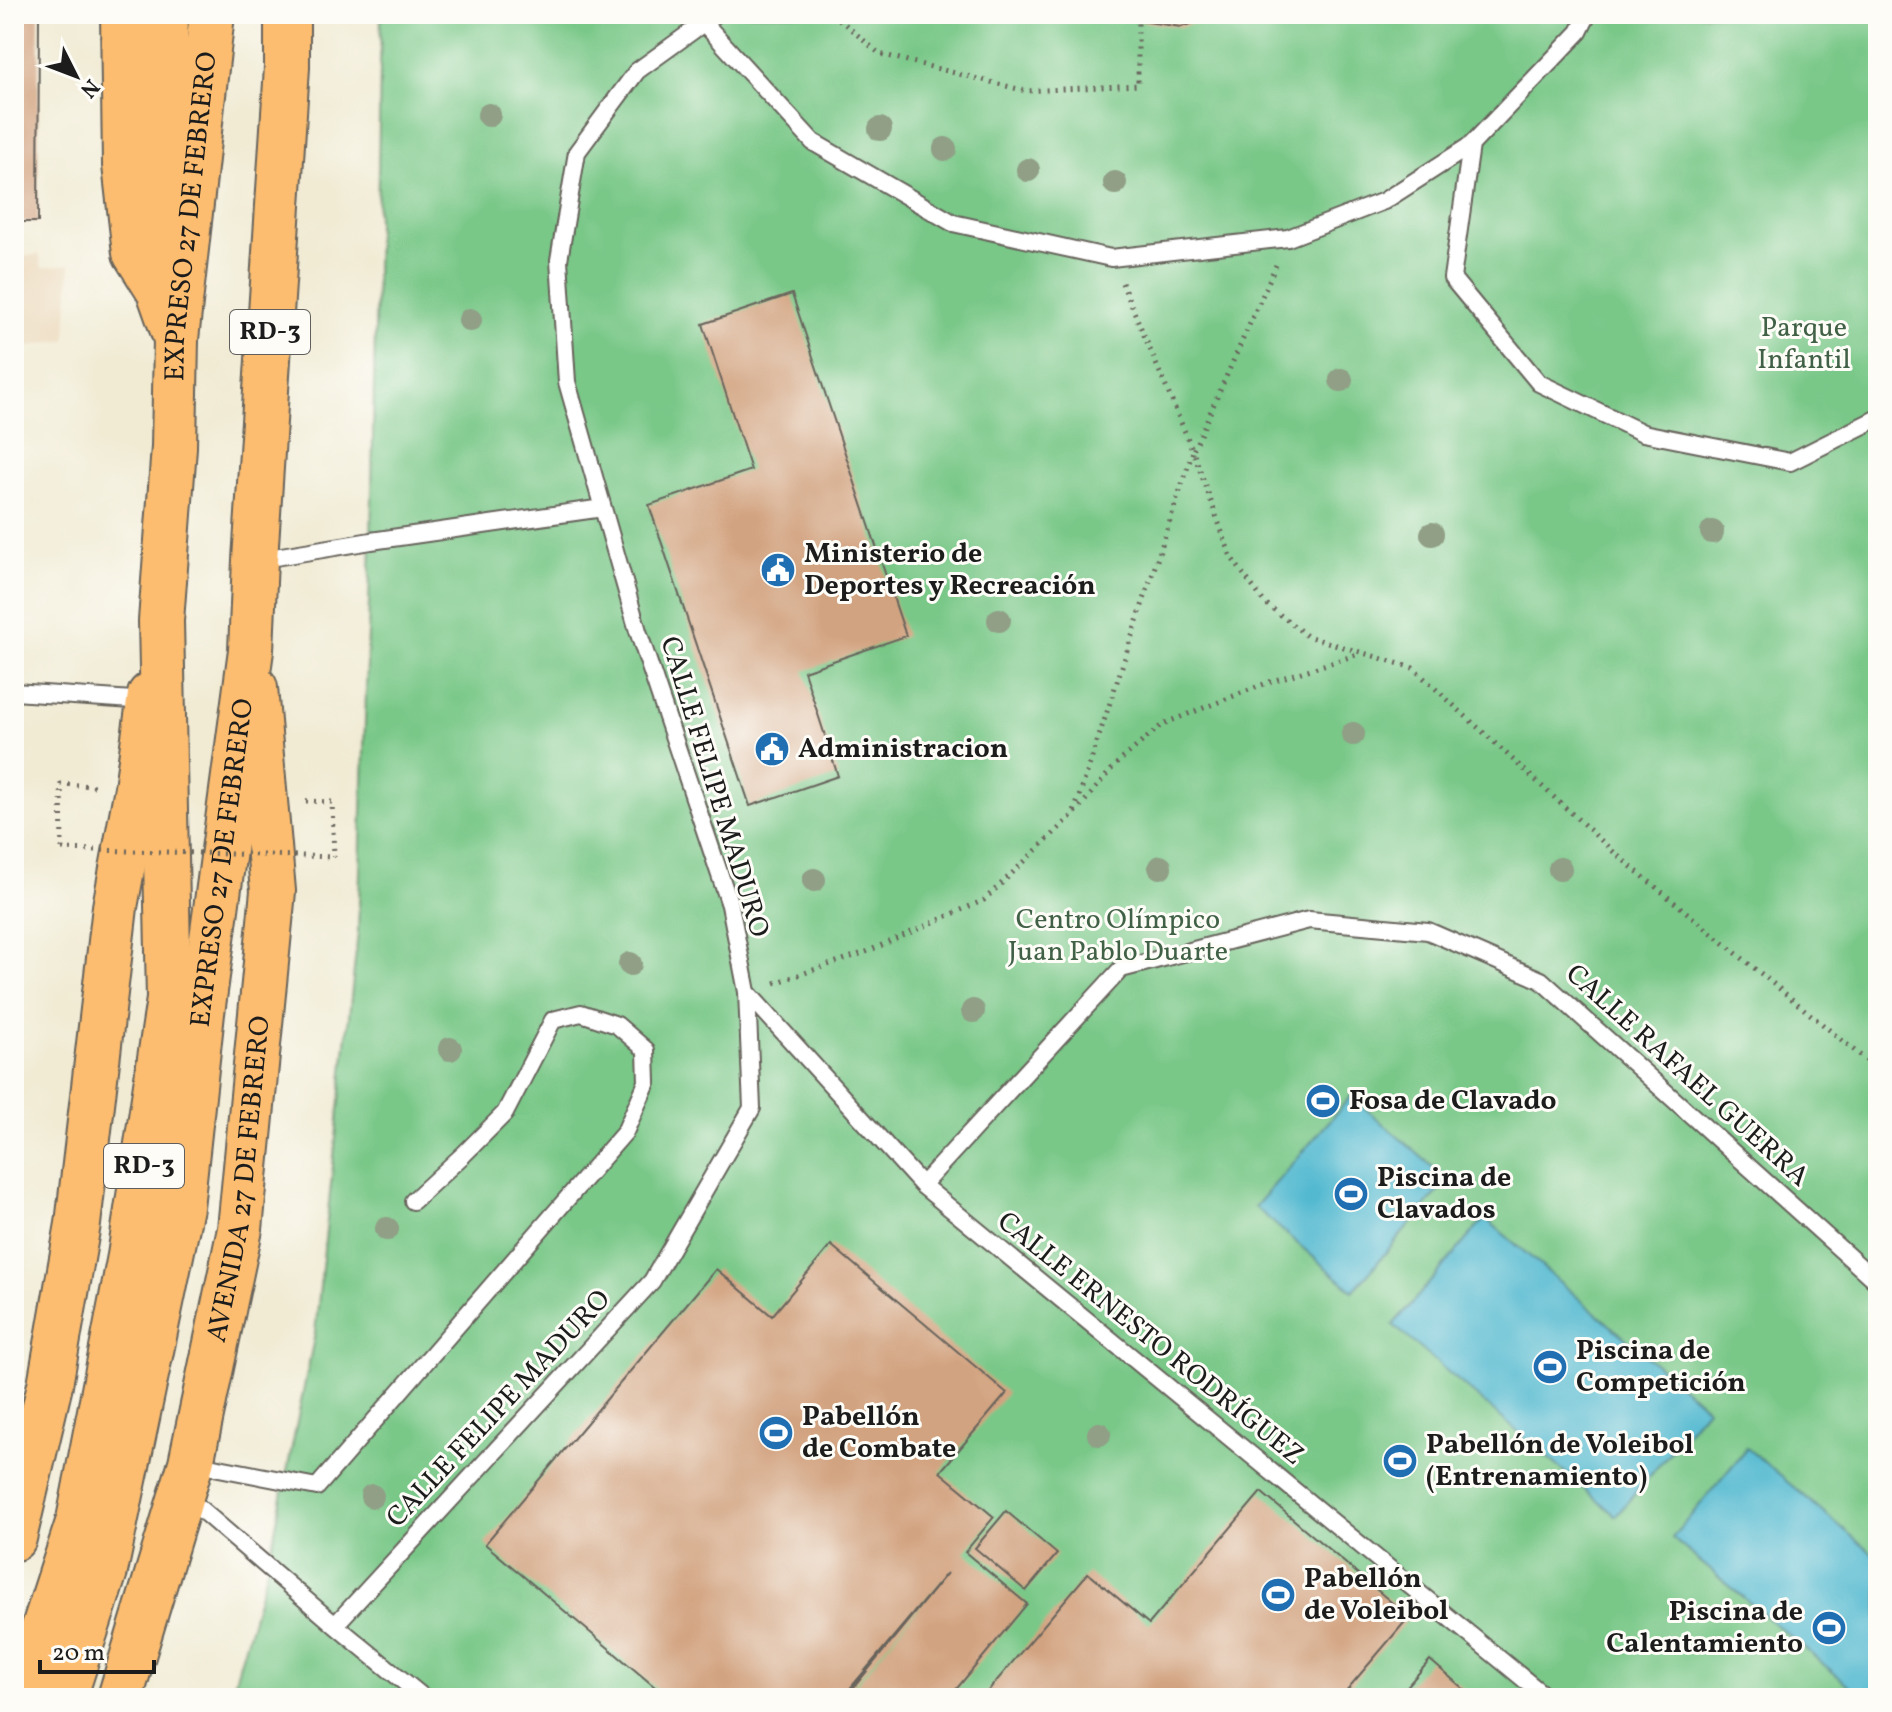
<svg xmlns="http://www.w3.org/2000/svg" width="1892" height="1712" font-family="Vollkorn,serif">
  <rect width="100%" height="100%" fill="#fdfcf7"/>
  <filter id="ink" filterUnits="userSpaceOnUse"><feTurbulence type="fractalNoise" baseFrequency=".0125" numOctaves="2"/><feDisplacementMap in="SourceGraphic" scale="16" xChannelSelector="R" yChannelSelector="G"/><feConvolveMatrix kernelMatrix="1 2 1 2 8 2 1 2 1" color-interpolation-filters="sRGB"/></filter>
  <filter id="wash" filterUnits="userSpaceOnUse"><feTurbulence type="fractalNoise" baseFrequency=".006" numOctaves="4" result="noise"/><feDisplacementMap in="SourceGraphic" scale="32" xChannelSelector="R" yChannelSelector="G"/><feGaussianBlur stdDeviation="1.8" result="paint"/><feColorMatrix in="noise" values="0 0 0 0 0 0 0 0 0 0 0 0 0 0 0 0 0 1.4 0 .05"/><feComposite in="paint" operator="in"/></filter>
  <g filter="url(#wash)">
    <rect width="100%" height="100%" fill="#f1ebd4"/>
    <path fill="#ebd8ba" d="M39,254L42,268L70,264L66,340L14,349V259Z"/>
    <path fill="#79c888" stroke="#4a7252" stroke-width="2" d="M381,14H1878V1698H230L268,1565L315,1333L358,932L371,541Z"/>
    <path fill="#52b9d0" stroke="#376a76" stroke-width="2" d="M1351,1096L1448,1180L1353,1291L1255,1207Z
      M1485,1218L1707,1408L1616,1516L1393,1325Z
      M1747,1448L1878,1558V1698H1864L1672,1538Z"/>
    <g id="blocks">
      <path fill="#d2a380" d="M14,14H39L38,222H14Z
        M1106,14H1219V15L1181,27L1106,16Z
        M792,294L906,636L804,671L838,776L750,806L649,505L751,470L703,324Z
        M831,1245L1007,1393L940,1472L994,1517L965,1552L1027,1604L949,1698H845L947,1573L842,1698H668L485,1544L716,1269L772,1316Z
        M14,1400L25,1403L15,1442H14Z
        M1261,1492L1409,1617L1340,1698H982L1088,1573L1149,1624Z
        M1006,1511L1057,1554L1026,1591L975,1548Z
        M1430,1660L1474,1698H1397Z"/>
    </g>
  </g>
  <g filter="url(#ink)">
    <use href="#blocks" fill-opacity="0" stroke="#67645c" stroke-width="2"/>
    <g fill="none" stroke-linecap="round" stroke-linejoin="round">
      <defs>
        <path id="service" d="M701,15L704,23L813,142L953,223L1111,258L1288,238L1384,201L1471,145L1579,32L1588,14
          M1471,145L1452,278L1539,383L1643,433L1790,462L1878,418
          M257,560L371,541L603,508
          M14,692L148,701
          M747,992L922,1185L1547,1698
          M922,1185L1121,969L1309,920L1428,931L1541,980L1878,1283
          M193,1463L317,1487L625,1132L647,1082L646,1050L617,1025L581,1013L553,1020L505,1113L464,1154L413,1201
          M184,1495L335,1625L424,1698
          M335,1625L652,1281L752,1108L747,992L730,905L638,631L567,382L559,260L577,152L637,71L716,14"/>
        <g id="primary">
          <path d="M123,14L125,165L135,253L159,291L176,339"/>
          <path d="M14,1538L50,1385L78,1224L115,907L137,788L150,695"/>
          <path id="s1" d="M120,1698L191,1463L240,1229L273,891L255,688"/>
        </g>
        <g id="motorway">
          <path d="M160,248L166,14"/>
          <path id="s2" d="M21,1698L79,1520L130,1256L169,999L161,621L174,447L176,339L212,14"/>
          <path id="s3" d="M64,1698L105,1571L181,1207L202,1013L251,650L255,560L287,67V14"/>
        </g>
      </defs>
      <use href="#service" stroke="#67645c" stroke-width="20"/>
      <use href="#primary" stroke="#67645c" stroke-width="48"/>
      <use href="#motorway" stroke="#67645c" stroke-width="48"/>
      <path stroke="#67645c" stroke-width="5" stroke-dasharray="2 6" stroke-linecap="butt" d="M833,14L880,54L1026,91L1138,85V21
        M1276,265L1193,451L1231,557L1264,602L1307,636L1413,668L1617,855L1878,1070
        M306,801L332,802L334,857
        M1075,813L1115,765L1163,724L1269,682L1359,654
        M62,849L61,784L96,786
        M775,983L866,952L984,900L1073,815L1193,451L1122,283"/>
      <use href="#service" stroke="#fff" stroke-width="16"/>
      <use href="#primary" stroke="#fcbd6f" stroke-width="44"/>
      <use href="#motorway" stroke="#fcbd6f" stroke-width="44"/>
      <path stroke="#67645c" stroke-width="5" stroke-dasharray="2 6" stroke-linecap="butt" d="M62,849L334,857"/>
    </g>
    <g fill="#909f86">
      <circle cx="489" cy="115" r="12"/>
      <circle cx="880" cy="129" r="12"/>
      <circle cx="945" cy="149" r="12"/>
      <circle cx="1028" cy="170" r="12"/>
      <circle cx="1115" cy="183" r="12"/>
      <circle cx="470" cy="320" r="12"/>
      <circle cx="1341" cy="380" r="12"/>
      <circle cx="1712" cy="532" r="12"/>
      <circle cx="1432" cy="534" r="12"/>
      <circle cx="999" cy="620" r="12"/>
      <circle cx="1353" cy="734" r="12"/>
      <circle cx="1160" cy="867" r="12"/>
      <circle cx="1560" cy="869" r="12"/>
      <circle cx="814" cy="880" r="12"/>
      <circle cx="630" cy="964" r="12"/>
      <circle cx="973" cy="1011" r="12"/>
      <circle cx="450" cy="1049" r="12"/>
      <circle cx="387" cy="1229" r="12"/>
      <circle cx="1099" cy="1434" r="12"/>
      <circle cx="372" cy="1496" r="12"/>
    </g>
  </g>
  <defs>
    <symbol id="civic-disc" viewBox="-11 -11 22 22"><circle r="9.5" fill="#1f6fb2" stroke="#fdfcf7"/><path d="M-.6-6.5H3V-4.5H.6V-3L4-1V1h2V6H-6V1h2V-1L-.6-3ZM-1.2 2.5V6h2.4V2.5Z" fill="#fff"/></symbol>
    <symbol id="stadium-disc" viewBox="-11 -11 22 22"><circle r="9.5" fill="#1f6fb2" stroke="#fdfcf7"/><path d="M0-5a6.5 5 0 1 0 0 10a6.5 5 0 1 0 0-10ZM-3.5-1.8h7v3.6h-7Z" fill="#fff"/></symbol>
  </defs>
  <g fill-rule="evenodd">
    <use href="#civic-disc" x="758" y="550" width="40" height="40"/>
    <use href="#civic-disc" x="752" y="729" width="40" height="40"/>
    <use href="#stadium-disc" x="1303" y="1081" width="40" height="40"/>
    <use href="#stadium-disc" x="1331" y="1174" width="40" height="40"/>
    <use href="#stadium-disc" x="1530" y="1347" width="40" height="40"/>
    <use href="#stadium-disc" x="756" y="1413" width="40" height="40"/>
    <use href="#stadium-disc" x="1380" y="1441" width="40" height="40"/>
    <use href="#stadium-disc" x="1258" y="1575" width="40" height="40"/>
    <use href="#stadium-disc" x="1809" y="1608" width="40" height="40"/>
  </g>
  <g text-anchor="middle" dominant-baseline="central" stroke-width="6" stroke-linejoin="round" paint-order="stroke">
    <g fill="#fdfcf7" stroke="#605f5e" stroke-width="2">
      <rect x="230" y="310" width="80" height="44" rx="6"/>
      <rect x="104" y="1144" width="80" height="44" rx="6"/>
    </g>
    <g font-size="26" font-weight="bold" fill="#1c1c1c">
      <text x="270" y="332">RD-3</text>
      <text x="144" y="1166">RD-3</text>
    </g>
    <g font-size="28" fill="#1c1c1c" stroke="#fdfcf7">
      <text stroke="none"><textPath href="#s2" startOffset="1500">EXPRESO 27 DE FEBRERO</textPath></text>
      <text transform="translate(714 787) rotate(73)">CALLE FELIPE MADURO</text>
      <text stroke="none"><textPath href="#s3" startOffset="852">EXPRESO 27 DE FEBRERO</textPath></text>
      <text transform="translate(1687 1076) rotate(42)">CALLE RAFAEL GUERRA</text>
      <text stroke="none"><textPath href="#s1" startOffset="534">AVENIDA 27 DE FEBRERO</textPath></text>
      <text transform="translate(1150 1339) rotate(39)">CALLE ERNESTO RODRÍGUEZ</text>
      <text transform="translate(499 1409) rotate(-47)">CALLE FELIPE MADURO</text>
    </g>
    <g font-size="28" fill="#416147" stroke="#fdfcf7">
      <text x="1804" y="328">Parque<tspan x="1804" dy="32">Infantil</tspan></text>
      <text x="1118" y="920">Centro Olímpico<tspan x="1118" dy="32">Juan Pablo Duarte</tspan></text>
    </g>
    <g font-size="28" font-weight="bold" fill="#1c1c1c" stroke="#fdfcf7" text-anchor="start">
      <text x="804" y="554">Ministerio de<tspan x="804" dy="32">Deportes y Recreación</tspan></text>
      <text x="798" y="749">Administracion</text>
      <text x="1349" y="1101">Fosa de Clavado</text>
      <text x="1377" y="1178">Piscina de<tspan x="1377" dy="32">Clavados</tspan></text>
      <text x="1576" y="1351">Piscina de<tspan x="1576" dy="32">Competición</tspan></text>
      <text x="802" y="1417">Pabellón<tspan x="802" dy="32">de Combate</tspan></text>
      <text x="1426" y="1445">Pabellón de Voleibol<tspan x="1426" dy="32">(Entrenamiento)</tspan></text>
      <text x="1304" y="1579">Pabellón<tspan x="1304" dy="32">de Voleibol</tspan></text>
      <text x="1803" y="1612" text-anchor="end">Piscina de<tspan x="1803" dy="32">Calentamiento</tspan></text>
    </g>
  </g>
  <rect width="1892" height="1712" fill="none" stroke="#fdfcf7" stroke-width="48"/>
  <g transform="translate(76 76) rotate(132)" stroke="#fdfcf7" stroke-width="6" paint-order="stroke">
  <path d="M0-6L14 30L0 20L-14 30Z" fill="#1c1c1c"/>
  <text y="-12" font-size="22" font-weight="bold" text-anchor="middle" fill="#1c1c1c">N</text>
  </g>
  <path d="M40 1660v12h114v-12" fill="none" stroke="#1c1c1c" stroke-width="4"/>
  <text x="52" y="1660" font-size="24" fill="#1c1c1c" stroke="#fdfcf7" stroke-width="6" paint-order="stroke">20 m</text>
</svg>
